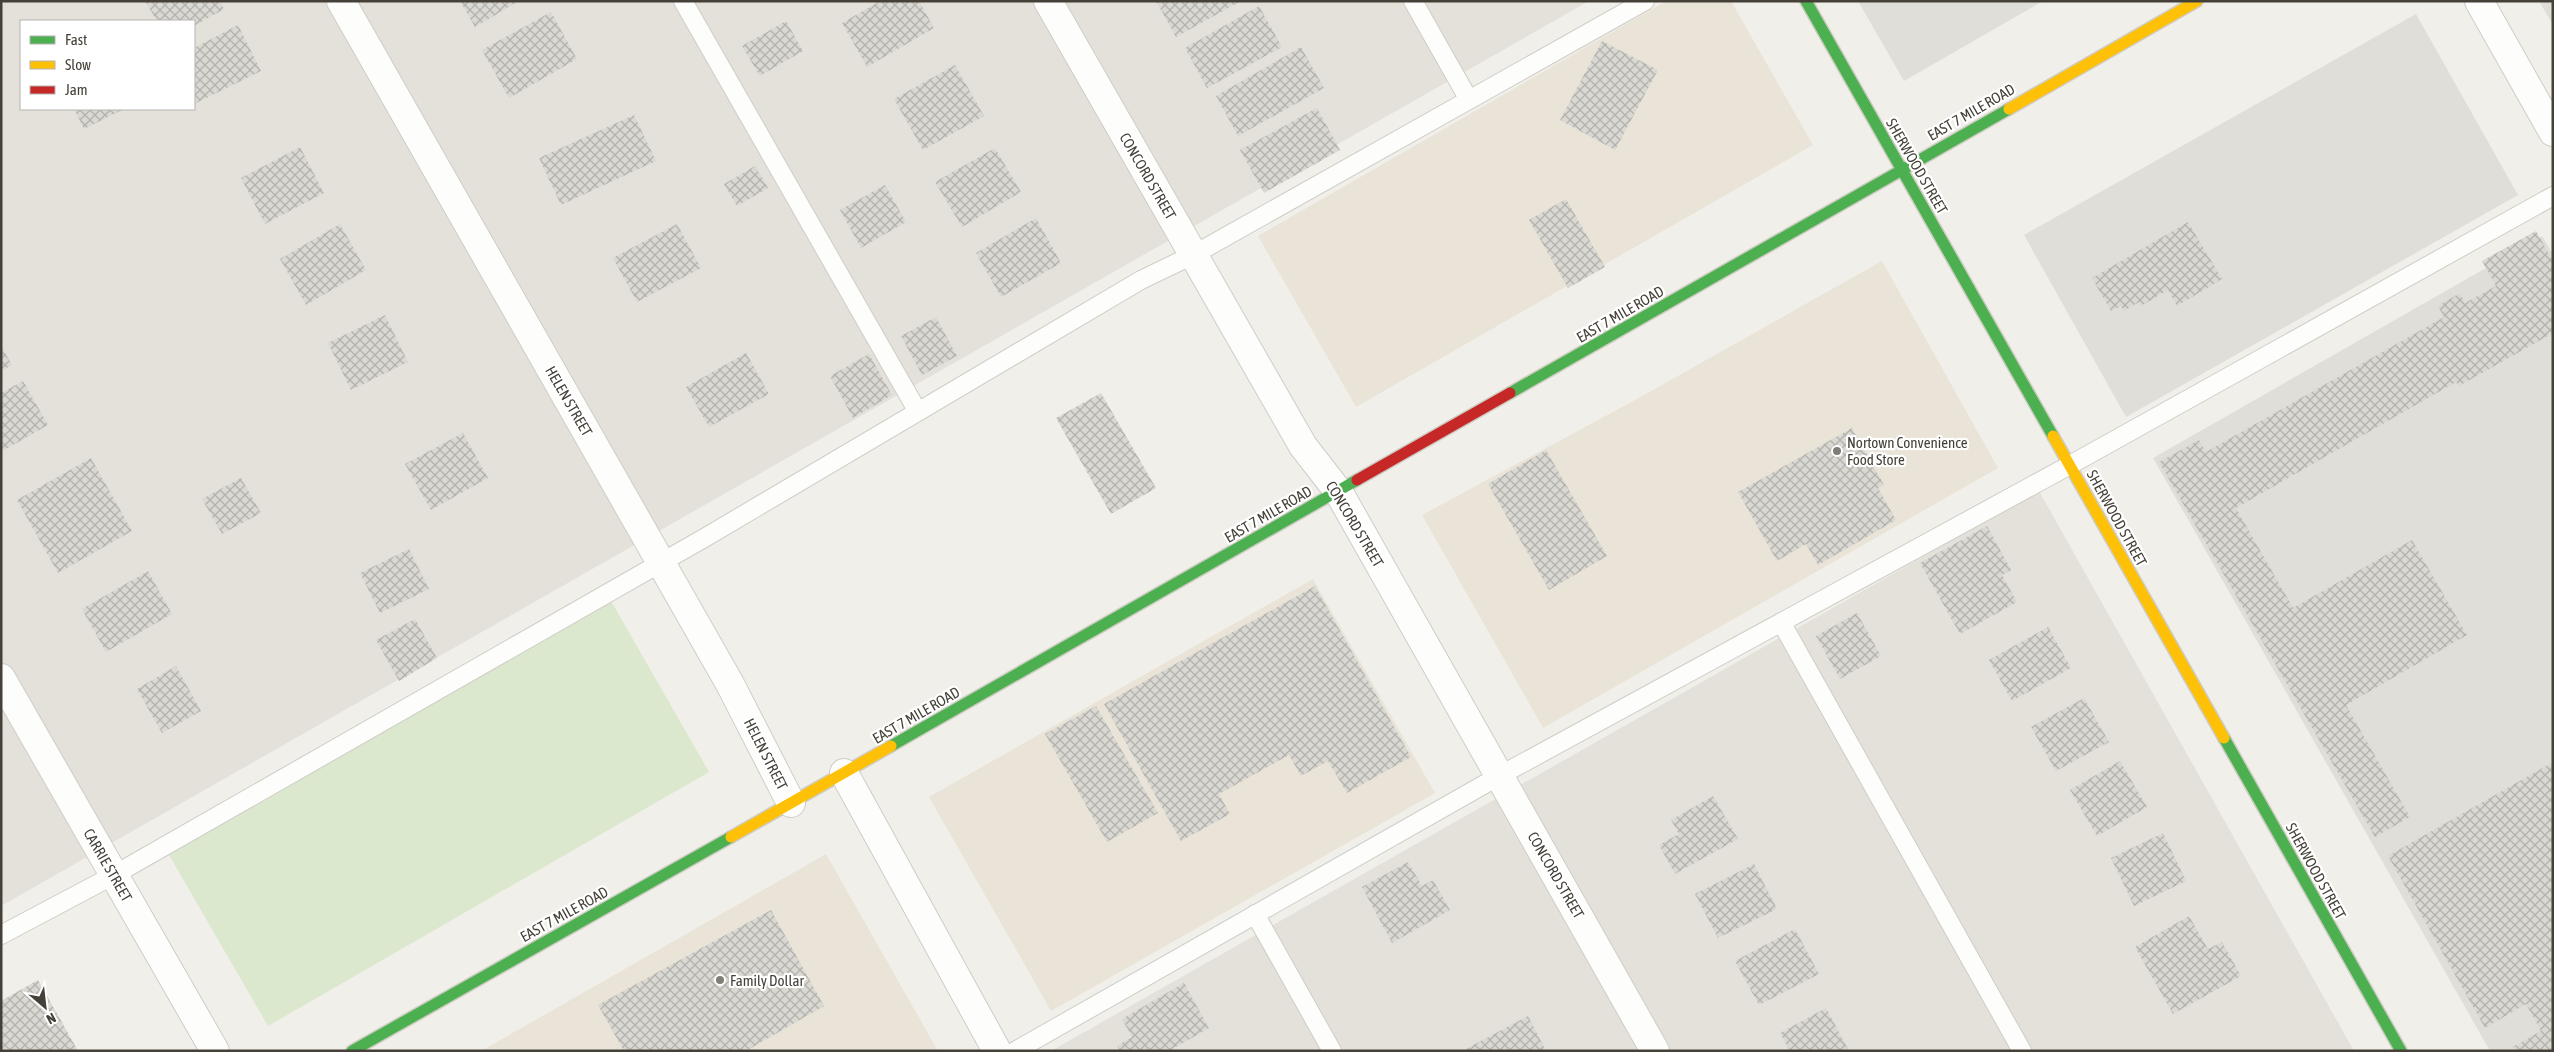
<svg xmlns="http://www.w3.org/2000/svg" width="2554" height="1052" font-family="'Asap Condensed',sans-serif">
  <defs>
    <pattern id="building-cross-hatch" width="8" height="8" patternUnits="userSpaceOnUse" patternTransform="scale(1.25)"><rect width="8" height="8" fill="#d9d8d3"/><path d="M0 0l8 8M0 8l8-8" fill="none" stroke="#b2b1ac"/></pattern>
  </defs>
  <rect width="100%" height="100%" fill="#f0efea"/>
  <path fill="#e3e1d9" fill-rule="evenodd" d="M1,1H1589L1,906ZM21,21H194V109H21Z
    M2039,491L2354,1051H1051Z"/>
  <path fill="#eae4d8" d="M1666,1H1731L1813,145L1356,407L1258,236Z
    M1882,261L1998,468L1543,728L1422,515L1635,400Z
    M1313,579L1435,793L1051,1011L929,797Z
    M826,854L938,1051H481Z"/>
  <path fill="#e0ded9" d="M1858,1H2043L1904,81Z
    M2539,1H2553V25Z
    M2416,14L2518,195L2126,417L2024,235Z
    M2542,236L2553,254V1051H2490L2153,458Z"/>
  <path fill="#dbe8cd" d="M611,601L709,772L268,1026L169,855Z"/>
  <path fill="url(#building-cross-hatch)" d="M145,1H220L224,9L194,26V21H157Z
    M460,1H519L475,27Z
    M880,1H919L934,28L867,67L842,23Z
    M1156,1H1241L1176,37Z
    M1259,6L1282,47L1207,88L1185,48Z
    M551,12L577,59L509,98L482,50Z
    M786,21L803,51L760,76L742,46Z
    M238,25L261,71L194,104V48Z
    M1602,41L1658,70L1615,150L1560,120Z
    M1301,47L1324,88L1238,136L1216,96Z
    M955,65L984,116L923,150L894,99Z
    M1317,108L1340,150L1264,193L1240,150Z
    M74,109H124L84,129Z
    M634,115L656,161L561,205L539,158Z
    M300,147L324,193L265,224L241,178Z
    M995,148L1021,192L962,227L935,182Z
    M755,166L768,188L737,206L724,184Z
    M885,185L906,222L861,248L840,210Z
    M1566,199L1605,267L1568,288L1529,220Z
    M1036,218L1061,263L1001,297L976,253Z
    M2188,222L2222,279L2177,306L2168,290L2141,306L2139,302L2124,311L2121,306L2111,311L2092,278Z
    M340,224L366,270L306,305L280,259Z
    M677,224L701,268L637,302L613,258Z
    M2536,231L2553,261V333L2459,386L2456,382L2236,508L2293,608L2412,540L2467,635L2346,705L2410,817L2375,837L2159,462L2199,440L2206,452L2444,317L2438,306L2460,293L2465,303L2496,286L2482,261Z
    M385,315L408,362L351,390L328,343Z
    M936,317L957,356L922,375L901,336Z
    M1,346L12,365L1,371Z
    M746,353L769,394L709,427L686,387Z
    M869,354L892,395L853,418L830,376Z
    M23,381L48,425L1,452V393Z
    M1101,393L1156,488L1111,514L1056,418Z
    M1852,428L1884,485L1878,488L1896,520L1818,565L1806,544L1777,561L1738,492Z
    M463,433L488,478L431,510L405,464Z
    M1546,450L1607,556L1549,590L1488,484Z
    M91,458L132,531L58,573L17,500Z
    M241,478L261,513L222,534L202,499Z
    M1987,526L2011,570L2002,575L2017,602L1960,634L1920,563Z
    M409,549L429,589L380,613L360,573Z
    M148,571L172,614L106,652L82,609Z
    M1315,586L1411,757L1347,793L1328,761L1301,776L1289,755L1219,794L1230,814L1181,841L1104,704Z
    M1857,613L1881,656L1840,679L1816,636Z
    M415,619L437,658L399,681L376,640Z
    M2048,627L2071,668L2012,701L1989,660Z
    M176,666L201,711L162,733L137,689Z
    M2084,698L2109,742L2056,771L2031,727Z
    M1096,706L1158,813L1107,842L1045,734Z
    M2120,761L2147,807L2097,836L2070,790Z
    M2553,762V1051H2516L2513,1047L2541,1031L2526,1004L2485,1028L2388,856Z
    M1713,796L1738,839L1675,874L1659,845L1679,834L1671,820Z
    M2163,833L2186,881L2134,906L2111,858Z
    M1408,862L1422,886L1433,880L1450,910L1392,943L1362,887Z
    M1754,864L1777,909L1718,938L1695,894Z
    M771,910L824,1006L746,1051H624L598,1005Z
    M2189,916L2208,949L2222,942L2241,976L2173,1014L2135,947Z
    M1795,929L1819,974L1759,1005L1735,961Z
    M38,980L78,1051H1V1001Z
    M1184,983L1209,1028L1169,1051H1120L1117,1046L1132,1037L1122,1019Z
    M1826,1008L1849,1051H1790L1780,1033Z
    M1528,1016L1546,1051H1462Z"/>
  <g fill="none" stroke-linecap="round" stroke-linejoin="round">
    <defs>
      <path id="lane" d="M683,1L918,412
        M1413,1L1469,100
        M1781,622L2022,1051
        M1255,914L1332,1051
        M1,935L114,875L706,537L1141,280L1193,255L1645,1
        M1015,1051L1499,776L2070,465L2553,196"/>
      <path id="street" d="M341,1L730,684L791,803
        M1048,1L1303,446L1338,491L1655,1051
        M2479,1L2553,132
        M1,678L215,1051
        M844,773L997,1051"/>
      <path id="fast" d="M1806,1L2053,436
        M1510,393L2009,109
        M2224,738L2401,1051
        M891,746L1357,480
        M352,1051L731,837"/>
      <path id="slow" d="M2009,109L2197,1
        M2053,436L2224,738
        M731,837L891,746"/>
      <path id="jam" d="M1357,480L1510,393"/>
    </defs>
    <use href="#lane" stroke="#cecdc8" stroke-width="20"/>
    <use href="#street" stroke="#cecdc8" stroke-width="30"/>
    <use href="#fast" stroke="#ceccc2" stroke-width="14"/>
    <use href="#slow" stroke="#ceccc2" stroke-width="14"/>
    <use href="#jam" stroke="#ceccc2" stroke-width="14"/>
    <use href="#lane" stroke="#fdfdfc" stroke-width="18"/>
    <use href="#street" stroke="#fdfdfc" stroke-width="28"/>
    <use href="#fast" stroke="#4caf50" stroke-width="11"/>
    <use href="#slow" stroke="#ffc107" stroke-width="11"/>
    <use href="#jam" stroke="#c62828" stroke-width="11"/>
  </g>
  <g fill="#817e76" stroke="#fff" stroke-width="2">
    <circle cx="1837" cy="451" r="5"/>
    <circle cx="720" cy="980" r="5"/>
  </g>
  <g text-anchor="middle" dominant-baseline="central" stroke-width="4.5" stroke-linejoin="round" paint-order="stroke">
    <g font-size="15" fill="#454138" stroke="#fff">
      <text transform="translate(1971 112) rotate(-30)">EAST 7 MILE ROAD</text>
      <text transform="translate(1917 166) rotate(60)">SHERWOOD STREET</text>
      <text transform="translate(1148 176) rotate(60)">CONCORD STREET</text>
      <text transform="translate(1620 314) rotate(-30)">EAST 7 MILE ROAD</text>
      <text transform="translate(569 401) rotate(60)">HELEN STREET</text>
      <text transform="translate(1268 514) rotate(-30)">EAST 7 MILE ROAD</text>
      <text transform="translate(2117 518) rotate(61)">SHERWOOD STREET</text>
      <text transform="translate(1355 524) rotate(59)">CONCORD STREET</text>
      <text transform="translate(916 715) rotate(-30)">EAST 7 MILE ROAD</text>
      <text transform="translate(766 754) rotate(63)">HELEN STREET</text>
      <text transform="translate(108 865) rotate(60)">CARRIE STREET</text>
      <text transform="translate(2316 871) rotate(61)">SHERWOOD STREET</text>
      <text transform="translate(1556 875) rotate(60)">CONCORD STREET</text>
      <text transform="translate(564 914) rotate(-29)">EAST 7 MILE ROAD</text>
    </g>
    <g font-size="15" fill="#454138" stroke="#fff" text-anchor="start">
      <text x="1847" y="442">Nortown Convenience<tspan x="1847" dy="17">Food Store</tspan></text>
      <text x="730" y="980">Family Dollar</text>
    </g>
  </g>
  <rect width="2554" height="1052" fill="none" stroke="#454138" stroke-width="5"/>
  <rect x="20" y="20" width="175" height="90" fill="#ffffff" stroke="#b5b3af"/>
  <rect x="30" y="36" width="25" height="8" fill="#4caf50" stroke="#b5b3af"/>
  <text x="65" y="45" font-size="15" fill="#454138">Fast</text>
  <rect x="30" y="61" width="25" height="8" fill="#ffc107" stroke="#b5b3af"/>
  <text x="65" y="70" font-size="15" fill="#454138">Slow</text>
  <rect x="30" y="86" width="25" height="8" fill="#c62828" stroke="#b5b3af"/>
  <text x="65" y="95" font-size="15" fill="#454138">Jam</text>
  <g transform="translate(45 1007) rotate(152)" stroke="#ffffff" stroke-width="4" paint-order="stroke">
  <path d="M0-4L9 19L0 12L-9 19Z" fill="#454138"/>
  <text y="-8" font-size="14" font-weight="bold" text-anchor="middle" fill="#454138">N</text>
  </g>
</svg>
